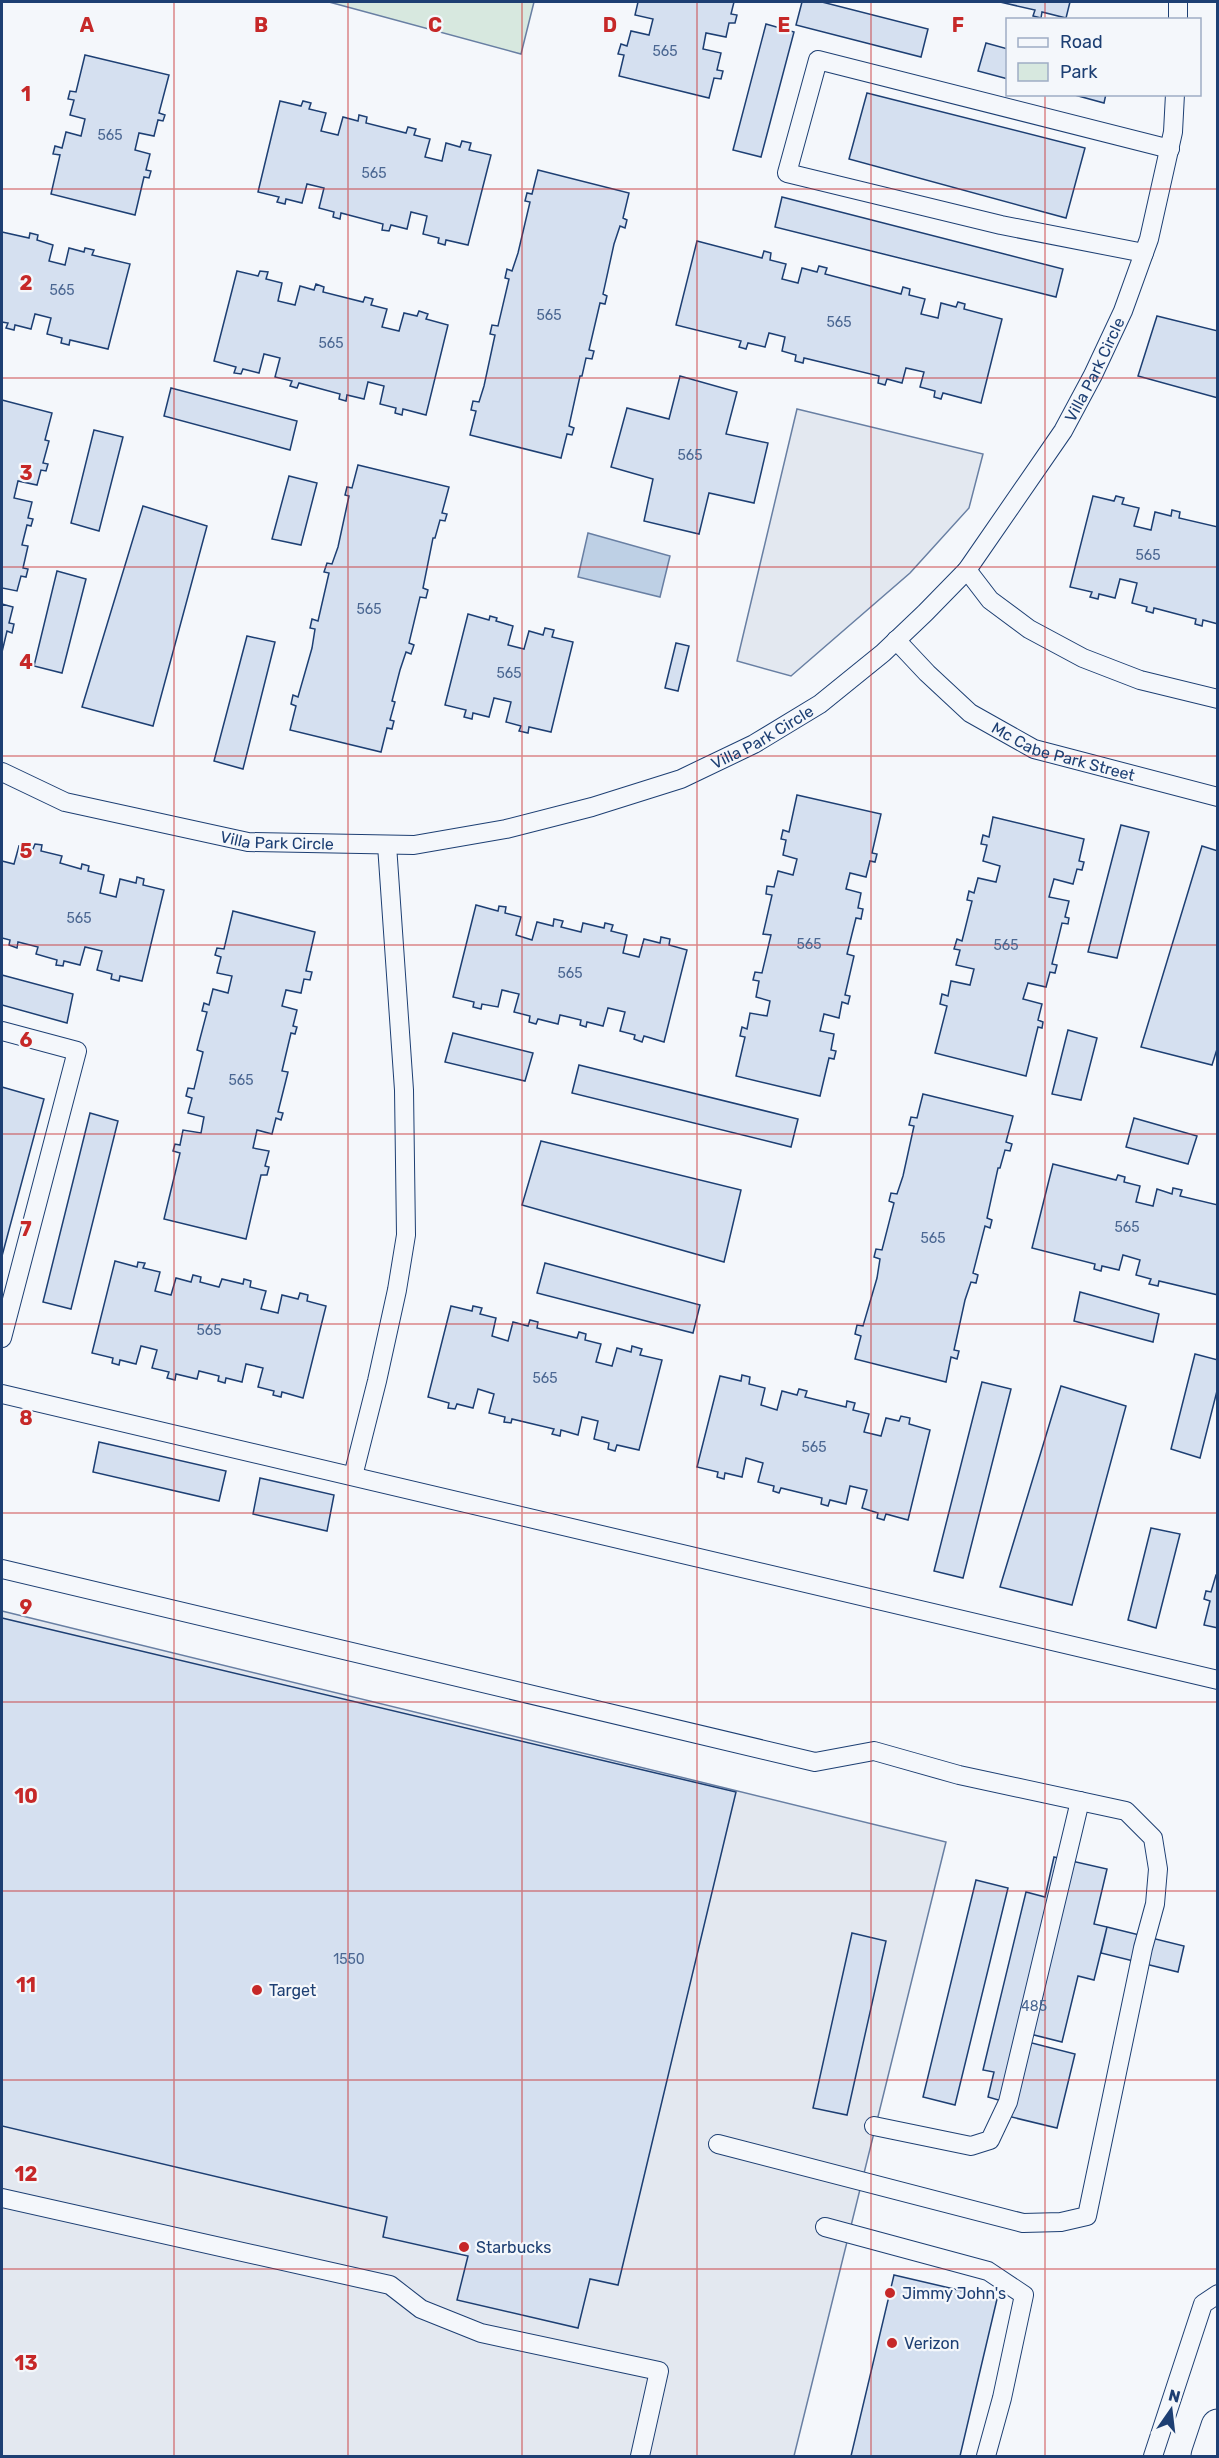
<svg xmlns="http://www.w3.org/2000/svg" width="1219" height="2458" font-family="Rubik,sans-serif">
  <rect width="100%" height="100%" fill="#f4f7fb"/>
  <path fill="#d7e8df" stroke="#687fa3" stroke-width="1.5" d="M329,2H534L521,54Z"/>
  <path fill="#e3e8f0" stroke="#687fa3" stroke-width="1.5" d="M797,409L983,454L969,508L910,573L791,676L737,661Z
    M2,1611L946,1842L794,2456H2Z"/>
  <path fill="#bed0e5" stroke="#687fa3" stroke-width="1.5" d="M588,533L670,556L660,597L578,577Z"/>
  <path fill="#d5e0f0" stroke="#1d3f73" stroke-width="1.5" d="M638,2H734L731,14L737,15L735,23H729L726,37L706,33L703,49L721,53L717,70L723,71L721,79L714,78L709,98L619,76L624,55L618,54L621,44L627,46L631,31L649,35L653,19L635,15Z
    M802,2H822L928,29L921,57L796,25Z
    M1000,2H1070L1066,18L1042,12L1041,18L1033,16L1035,10Z
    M766,24L794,32L761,157L733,150Z
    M986,43L1008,49V79L978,71Z
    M85,55L169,75L159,113L165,115L163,121L158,120L154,136L139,133L135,150L150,154L146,170L151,171L149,178L144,177L135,215L51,194L60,155L53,154L55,146L62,148L66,132L81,136L85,119L70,115L74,100L68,99L70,91L76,92Z
    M867,93L1085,148L1066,218L849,159Z
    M1071,94H1106L1104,103Z
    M280,101L301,106L303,101L311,103L309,109L326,113L321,131L338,135L343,117L358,121L359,115L367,117L366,123L406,133L408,127L416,129L414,135L430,139L425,157L442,161L446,143L460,147L462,141L471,143L469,150L491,155L468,245L446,240L445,245L438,243L439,238L423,234L427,216L411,212L407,229L391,225L389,231L382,230L383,224L341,213L340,219L333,217L334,212L319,208L324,188L307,184L302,203L286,199L285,204L277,202L279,197L258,192Z
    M538,170L629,193L623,218L627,220L625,228L620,226L614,244L603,294L607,296L605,304L600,303L589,350L594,351L592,359L586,358L582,376H580L569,426L574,428L572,435L567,434L561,458L470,435L476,411L471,410L473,401L479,402L484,386L495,335L490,334L492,325L498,326L509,279L505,278L507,269L512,271L518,253L530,202L525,201L527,193L532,194Z
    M782,197L1063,269L1056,297L775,227Z
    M2,232L29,238L30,233L38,235L37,240L53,245L49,261L65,265L69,248L84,252L85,248L94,250L92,255L130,264L108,349L70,340L69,345L61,343L62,338L47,334L51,318L35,314L31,329L15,325L14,330L6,328L8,323L2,322Z
    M697,241L762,258L764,251L771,253L770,260L786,264L782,279L798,283L802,268L817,272L819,266L827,268L825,274L901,294L903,287L910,289L909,295L925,299L921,314L938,318L941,303L956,307L958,302L965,304L964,309L1002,319L981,403L943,393L941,399L934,397L935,391L920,387L924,372L906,368L902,383L887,379L885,385L878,383L879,376L804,358L803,363L795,361L796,355L782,351L785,337L769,333L765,347L748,343L746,349L739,347L741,341L676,325Z
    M237,271L258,276L260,271L268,272L266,279L282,283L278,301L295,305L300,286L314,290L316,284L324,287L323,292L363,302L365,297L373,299L371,305L387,309L382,327L399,331L404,313L417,316L419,311L428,314L426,319L448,325L426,415L403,409L402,415L395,413L396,408L380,404L384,386L368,382L364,399L347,395L346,401L339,399L340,394L299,383L297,388L290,386L292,381L275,377L280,358L264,354L259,373L243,369L241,374L234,373L236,367L214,361Z
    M1157,316L1218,331V398L1138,376Z
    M680,376L737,392L726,434L768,443L754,503L709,493L699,534L644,521L653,479L611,467L627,408L669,419Z
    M171,388L297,421L290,450L164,416Z
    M2,400L52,413L45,440L49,441L43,463L48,464L46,471L41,470L37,485L18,481L14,498L32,502L28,518L33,519L31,526L27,525L22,545L28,546L23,568L28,569L26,577L21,576L17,591L2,588Z
    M94,430L123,437L99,531L71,523Z
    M358,465L449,487L442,513L447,514L445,521L440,520L435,538H433L423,588L428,590L426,598L420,597L409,643L414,645L411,654L406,652L400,670L392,701L395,702L390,720L394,721L392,729L387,728L381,752L290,730L296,706L291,704L293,695L298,697L312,648L315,629L310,628L312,619L318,621L329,573L324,572L327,563L332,564L338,547L349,496L345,495L347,487L352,488Z
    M289,476L317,483L301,545L272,539Z
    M1093,496L1114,501L1116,496L1124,498L1122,504L1139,508L1134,526L1151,530L1155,512L1171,516L1172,510L1180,512L1179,518L1218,527V624L1203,620L1202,626L1195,624L1196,619L1154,608L1153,613L1146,611L1147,607L1132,603L1137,583L1120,579L1115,598L1099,594L1098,599L1090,597L1092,592L1070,587Z
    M143,506L207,526L153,726L82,707Z
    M57,571L86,579L62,673L34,666Z
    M2,604L13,607L9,623L14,624L12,633L7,631L2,652Z
    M468,614L489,620L490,616L497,618L496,621L513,626L508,645L524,649L529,631L543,635L545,628L554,630L552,637L573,642L551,732L529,727L528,733L519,731L521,726L506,722L511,702L494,698L489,717L473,713L472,719L464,717L466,710L445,705Z
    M247,636L275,642L243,769L214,761Z
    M676,643L689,646L678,691L665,688Z
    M797,795L881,814L872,853L877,854L875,862L870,861L866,877L850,873L846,889L861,893L858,908L863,909L861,919L856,918L847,954L854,956L845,995L850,996L848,1004L842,1002L839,1018L824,1014L820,1031L834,1034L831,1050L836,1051L834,1059L829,1058L820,1096L736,1076L745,1037L740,1036L742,1027L747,1029L750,1013L767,1016L770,1001L756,997L759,981L753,980L755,972L762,973L771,935L763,934L772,895L766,894L767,886L774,887L778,871L793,875L797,859L783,855L786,840L781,839L783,830L789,832Z
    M993,817L1084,839L1079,861L1084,862L1082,870L1077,869L1073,884L1054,879L1049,897L1069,901L1065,917L1069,918L1068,924L1062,923L1052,964L1057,965L1055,973L1050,972L1046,987L1028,983L1023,999L1042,1004L1038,1020L1043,1022L1042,1028L1038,1027L1026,1076L935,1053L947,1006L940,1004L942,994L948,996L951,981L970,985L974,969L956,965L960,950L954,949L957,939L962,941L972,901L967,900L969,891L974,893L978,878L996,882L1000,866L983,861L987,845L981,844L983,835L989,837Z
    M1121,825L1149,832L1117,958L1088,952Z
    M35,844L42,845L41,851L62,856L60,863L81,869L82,864L89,866L88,871L104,875L100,893L116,897L120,879L136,883L137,877L144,879L143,885L164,890L142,981L120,976L119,981L111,979L112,974L97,970L102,951L85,947L80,965L64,961L63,966L56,965L57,960L36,954L38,947L18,942L17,948L9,945L10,940L2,938V861L14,864L19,846L33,849Z
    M1202,846L1218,851V1046L1212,1065L1141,1047Z
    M476,905L498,911L499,906L506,907L505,913L521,917L516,935L532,940L537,922L553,926L554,919L563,921L561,927L581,932L583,923L604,928L605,923L613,925L611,931L627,935L623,953L639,957L644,939L660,943L661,937L670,939L669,945L687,950L664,1042L644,1036L642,1042L634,1039L635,1035L620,1031L625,1012L608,1008L603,1026L587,1022L586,1027L580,1025L581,1020L560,1015L558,1024L538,1019L536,1024L529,1022L530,1016L514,1012L519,994L502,990L498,1007L482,1004L481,1009L473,1007L474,1002L453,997Z
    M233,911L315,932L306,971L312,972L310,980L304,979L301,993L286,990L282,1006L297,1010L293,1026L297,1027L295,1034L291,1033L282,1071L288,1072L278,1112L283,1113L281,1120L276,1118L272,1134L257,1130L253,1148L269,1151L265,1166L269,1167L267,1175H261L246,1239L164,1219L180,1153L173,1151L175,1144L180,1145L183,1130L201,1133L204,1117L188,1113L192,1098L186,1096L188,1088L194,1089L203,1052L197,1050L207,1012L202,1011L204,1003L209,1005L213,989L228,993L232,976L217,973L221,957L215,955L217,948L224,949Z
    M2,975L73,994L67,1023L2,1005Z
    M1068,1030L1097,1038L1081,1100L1052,1094Z
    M453,1033L533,1053L525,1081L445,1062Z
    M579,1065L798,1119L791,1147L572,1093Z
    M2,1087L44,1099L2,1256Z
    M923,1094L1013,1116L1006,1142L1012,1144L1010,1151L1005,1150L1000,1168H998L987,1218L992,1220L990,1228L985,1226L973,1273L978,1275L976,1283L971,1282L965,1300L954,1350L959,1351L957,1359L951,1357L946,1382L855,1359L861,1336L855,1334L857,1325L863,1326L877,1278L880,1259L874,1257L876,1249L882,1250L894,1203L889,1201L891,1193L897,1194L903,1176L914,1126L909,1125L911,1117L917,1118Z
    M90,1113L118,1121L71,1309L43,1302Z
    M1134,1118L1197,1136L1188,1164L1126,1147Z
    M541,1141L741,1190L724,1262L522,1205Z
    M1053,1164L1116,1180L1118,1175L1125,1177L1124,1182L1140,1186L1136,1202L1153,1206L1157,1189L1172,1194L1173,1188L1182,1190L1180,1196L1218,1205V1295L1159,1281L1158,1286L1149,1284L1151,1279L1136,1275L1140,1260L1123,1255L1119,1270L1102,1266L1101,1271L1094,1269L1095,1264L1032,1248Z
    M115,1261L137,1267L138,1262L145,1263L143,1268L160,1272L155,1291L171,1295L176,1278L191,1282L193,1275L201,1277L200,1282L219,1287L222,1279L243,1284L244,1279L251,1281L250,1287L266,1291L261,1309L278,1313L282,1295L298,1299L300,1293L308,1295L307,1301L326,1306L303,1398L282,1392L281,1397L273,1395L274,1391L258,1387L263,1368L246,1364L242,1382L226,1378L225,1383L218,1381L219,1376L199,1371L197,1379L176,1374L175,1380L167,1378L169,1372L152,1368L157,1350L141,1346L136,1364L120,1360L119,1365L112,1363L113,1358L92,1353Z
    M545,1263L700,1305L693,1333L537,1293Z
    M1080,1292L1159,1314L1153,1342L1074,1321Z
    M451,1306L472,1311L473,1306L482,1308L480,1314L496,1318L492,1336L508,1341L513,1322L528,1326L530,1320L538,1322L537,1328L577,1338L579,1332L586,1334L585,1340L601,1344L596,1362L612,1366L617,1348L631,1352L632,1346L642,1349L640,1355L662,1360L639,1450L617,1445L615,1451L608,1449L609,1443L594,1439L598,1421L582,1417L578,1435L561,1430L560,1436L552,1434L554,1429L512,1419L511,1423L504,1422L505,1417L489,1413L494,1394L478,1389L473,1408L457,1404L455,1409L448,1408L449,1403L428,1397Z
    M1195,1354L1218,1360V1387L1200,1458L1171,1449Z
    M742,1375L750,1377L749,1384L765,1388L761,1405L777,1410L782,1391L797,1395L799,1389L807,1391L805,1397L846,1407L847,1401L855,1403L853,1410L869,1414L864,1432L881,1436L886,1418L899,1421L901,1416L910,1418L909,1424L930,1430L908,1520L886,1514L884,1520L877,1518L878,1513L862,1508L867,1490L850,1486L846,1504L830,1500L828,1506L821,1504L822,1498L781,1488L779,1493L773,1491L774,1486L758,1482L763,1463L746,1458L742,1477L725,1473L724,1479L717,1477L718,1472L697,1467L720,1376L741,1381Z
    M982,1382L1011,1389L963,1578L934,1571Z
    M1061,1386L1126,1406L1072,1605L1000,1587Z
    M99,1442L226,1471L219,1501L93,1472Z
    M260,1478L334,1495L327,1531L253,1514Z
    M1151,1528L1180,1534L1156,1628L1128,1620Z
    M1216,1575H1218V1628L1204,1625L1210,1601L1204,1599L1206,1591L1211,1592Z
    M2,1618L736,1792L618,2285L590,2279L578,2328L457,2300L468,2256L383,2237L387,2217L2,2126Z
    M1054,1857L1107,1869L1094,1924L1107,1927L1094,1980L1078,1976L1062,2042L1026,2033L1024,2041L1075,2054L1057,2128L999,2114L1002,2101L988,2097L994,2072L983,2070L1026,1892L1045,1897Z
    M976,1880L1008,1888L955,2105L923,2097Z
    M1107,1927L1184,1946L1178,1972L1101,1953Z
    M852,1933L886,1941L847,2115L813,2108Z
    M894,2275L997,2299L960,2456H851Z"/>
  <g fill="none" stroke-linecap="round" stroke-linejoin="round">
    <defs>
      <g id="service">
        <path d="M1178,2V20"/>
        <path d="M1144,253L1001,225L787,173L818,60L1170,149"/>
        <path d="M967,570L990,600L1029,629L1083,658L1140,680L1218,699"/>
        <path id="s1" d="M896,640L927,673L970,713L1034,749L1218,797"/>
        <path id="s2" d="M2,772L65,802L248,842L414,845L506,829L592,807L681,779L754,744L820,704L883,653L925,613L967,570L1063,431L1093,375L1123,311L1149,239L1173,132L1175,94"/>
        <path d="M2,1031L77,1051L2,1338"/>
        <path d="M2,1394L1218,1680"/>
        <path d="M353,1476L377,1381L397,1290L406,1235L404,1090L387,845"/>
        <path d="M2,1569L815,1762L874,1751L959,1775L1126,1811L1153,1838L1158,1869L1155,1904L1143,1948L1087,2216L1061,2222L1023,2223L718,2144"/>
        <path d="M874,2126L971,2146L990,2140L1008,2102L1080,1801"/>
        <path d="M2,2198L390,2285L421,2309L481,2333L659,2371L640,2456"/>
        <path d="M825,2227L988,2271L1024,2295L1002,2398L986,2456"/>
        <path d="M1153,2456L1203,2304L1218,2294"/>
      </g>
      <path id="primary" d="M1208,2456L1218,2426"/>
    </defs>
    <use href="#service" stroke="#1d3f73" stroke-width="20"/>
    <use href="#primary" stroke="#1d3f73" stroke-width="35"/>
    <use href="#service" stroke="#f4f7fb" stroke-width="18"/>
    <use href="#primary" stroke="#f4f7fb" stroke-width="33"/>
  </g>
  <path fill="none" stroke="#c62828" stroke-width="1.5" stroke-opacity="0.55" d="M174,2V2456M348,2V2456M522,2V2456M697,2V2456M871,2V2456M1045,2V20M1045,94V2456M2,189H1218M2,378H1218M2,567H1218M2,756H1218M2,945H1218M2,1134H1218M2,1324H1218M2,1513H1218M2,1702H1218M2,1891H1218M2,2080H1218M2,2269H1218"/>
  <g fill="#c62828" stroke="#f4f7fb" stroke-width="2">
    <circle cx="257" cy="1990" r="6"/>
    <circle cx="464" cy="2247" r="6"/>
    <circle cx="890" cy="2293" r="6"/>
    <circle cx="892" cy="2343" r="6"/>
  </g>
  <g text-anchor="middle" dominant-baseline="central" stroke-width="4.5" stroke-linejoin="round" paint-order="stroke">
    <g font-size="14" fill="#4b6792">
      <text x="665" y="51">565</text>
      <text x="110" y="135">565</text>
      <text x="374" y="173">565</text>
      <text x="62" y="290">565</text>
      <text x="549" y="315">565</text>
      <text x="839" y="322">565</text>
      <text x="331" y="343">565</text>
      <text x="690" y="455">565</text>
      <text x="1148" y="555">565</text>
      <text x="369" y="609">565</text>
      <text x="509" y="673">565</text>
      <text x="79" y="918">565</text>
      <text x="809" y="944">565</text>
      <text x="1006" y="945">565</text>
      <text x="570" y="973">565</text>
      <text x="241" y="1080">565</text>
      <text x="1127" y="1227">565</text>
      <text x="933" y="1238">565</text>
      <text x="209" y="1330">565</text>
      <text x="545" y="1378">565</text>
      <text x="814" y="1447">565</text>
      <text x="349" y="1959">1550</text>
      <text x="1034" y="2006">485</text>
    </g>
    <g font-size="16" fill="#1d3f73" stroke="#f4f7fb">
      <text stroke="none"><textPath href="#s2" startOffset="1294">Villa Park Circle</textPath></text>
      <text stroke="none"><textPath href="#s2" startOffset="790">Villa Park Circle</textPath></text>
      <text stroke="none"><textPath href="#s1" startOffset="206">Mc Cabe Park Street</textPath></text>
      <text stroke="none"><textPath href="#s2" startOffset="286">Villa Park Circle</textPath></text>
    </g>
    <g font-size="16" fill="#1d3f73" stroke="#f4f7fb" text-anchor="start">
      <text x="269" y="1990">Target</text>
      <text x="476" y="2247">Starbucks</text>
      <text x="902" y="2293">Jimmy John's</text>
      <text x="904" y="2343">Verizon</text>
    </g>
  </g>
  <g font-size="20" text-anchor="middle" font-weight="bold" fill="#c62828" stroke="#f4f7fb" stroke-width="4.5" stroke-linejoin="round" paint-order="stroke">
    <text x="87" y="32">A</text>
    <text x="261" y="32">B</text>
    <text x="435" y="32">C</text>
    <text x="610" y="32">D</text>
    <text x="784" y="32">E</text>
    <text x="958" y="32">F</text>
    <text x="26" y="101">1</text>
    <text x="26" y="290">2</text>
    <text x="26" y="480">3</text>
    <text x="26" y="669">4</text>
    <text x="26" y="858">5</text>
    <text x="26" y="1047">6</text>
    <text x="26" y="1236">7</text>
    <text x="26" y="1425">8</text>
    <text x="26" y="1614">9</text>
    <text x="26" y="1803">10</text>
    <text x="26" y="1992">11</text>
    <text x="26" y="2181">12</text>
    <text x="26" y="2370">13</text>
  </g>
  <rect width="1219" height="2458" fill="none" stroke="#1d3f73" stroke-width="6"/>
  <rect x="1006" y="18" width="195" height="78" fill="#f4f7fb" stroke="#9eadc5" stroke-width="1.5"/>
  <rect x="1018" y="38" width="30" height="9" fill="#f4f7fb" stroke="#9eadc5" stroke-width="1.5"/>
  <text x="1060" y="48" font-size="18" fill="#1d3f73">Road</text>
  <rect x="1018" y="63" width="30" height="18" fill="#d7e8df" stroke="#9eadc5" stroke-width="1.5"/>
  <text x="1060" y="78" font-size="18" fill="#1d3f73">Park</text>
  <g transform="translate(1171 2410) rotate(14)" stroke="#f4f7fb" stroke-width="4.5" paint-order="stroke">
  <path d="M0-4.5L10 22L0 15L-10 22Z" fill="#1d3f73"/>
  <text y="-9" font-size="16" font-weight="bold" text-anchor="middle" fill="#1d3f73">N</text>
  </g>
</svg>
